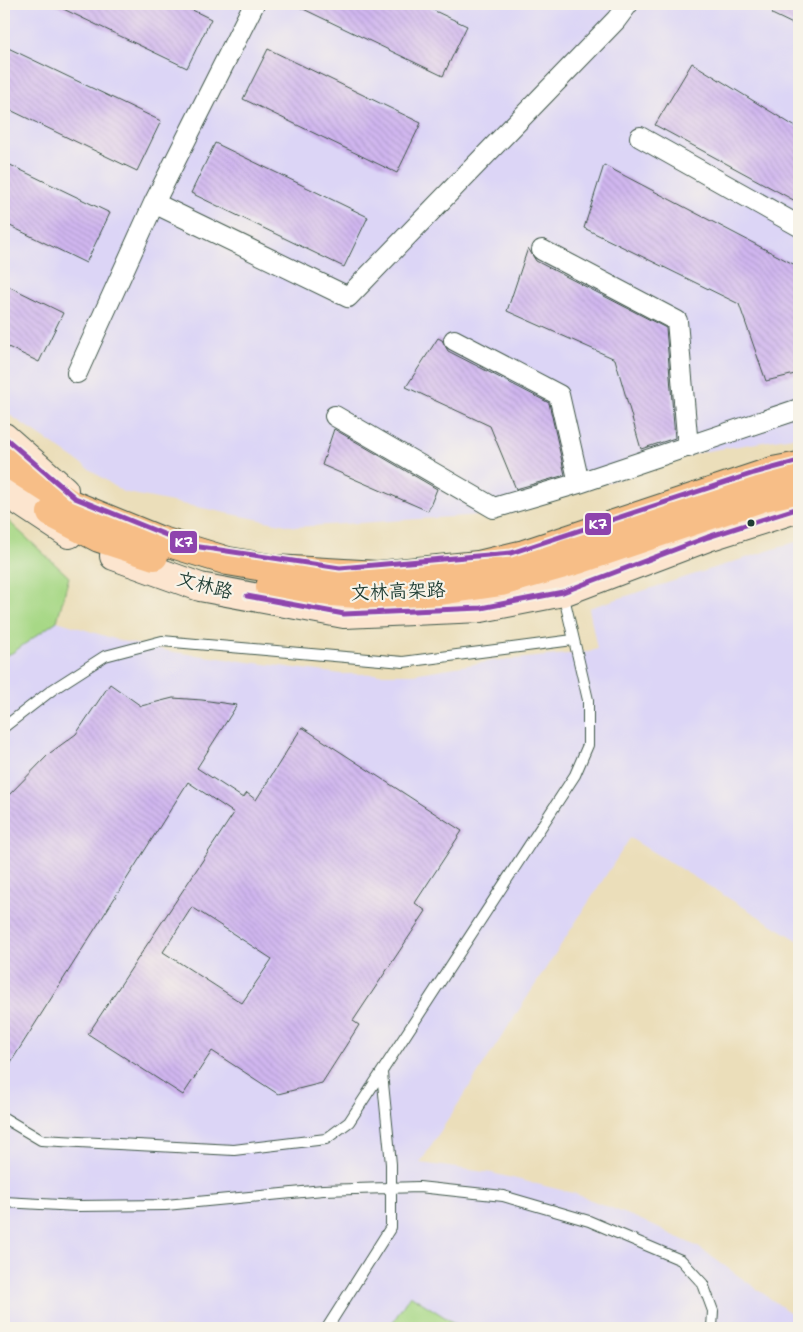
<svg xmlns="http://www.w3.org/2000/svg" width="803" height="1332" font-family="'Shantell Sans','LXGW WenKai TC',sans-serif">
  <defs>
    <pattern id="building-back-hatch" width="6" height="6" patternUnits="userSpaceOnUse" patternTransform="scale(1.25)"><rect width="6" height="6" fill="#d0b6ef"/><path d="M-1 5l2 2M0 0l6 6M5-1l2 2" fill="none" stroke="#b29dce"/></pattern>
  </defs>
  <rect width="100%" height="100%" fill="#f7f3e8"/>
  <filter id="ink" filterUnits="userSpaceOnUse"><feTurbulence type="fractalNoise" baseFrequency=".02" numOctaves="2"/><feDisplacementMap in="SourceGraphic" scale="10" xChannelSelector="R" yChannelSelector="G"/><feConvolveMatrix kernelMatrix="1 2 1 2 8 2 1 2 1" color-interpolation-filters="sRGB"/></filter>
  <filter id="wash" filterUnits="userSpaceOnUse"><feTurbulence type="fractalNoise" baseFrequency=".0096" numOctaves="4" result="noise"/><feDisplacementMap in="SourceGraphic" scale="20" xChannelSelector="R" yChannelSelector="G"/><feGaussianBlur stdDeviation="1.12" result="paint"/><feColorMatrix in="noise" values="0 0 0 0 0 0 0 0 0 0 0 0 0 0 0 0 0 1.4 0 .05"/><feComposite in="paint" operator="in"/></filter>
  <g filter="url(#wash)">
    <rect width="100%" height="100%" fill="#ebdeba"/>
    <path fill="#dcd5f6" d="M4,4H799V436L701,452L512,513L296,527L123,492L4,411Z
      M799,541V941L630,838L420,1163L492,1173L573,1193L639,1219L698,1247L799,1319V1328H4V656L12,653L57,621L121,641L173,652L341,674H413L493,661L589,652L597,649L589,608Z"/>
    <path fill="#a7d886" stroke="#638a5d" d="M4,517L69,577L57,621L12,653L4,656Z
      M410,1295L462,1328H389Z"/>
    <g id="blocks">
      <path fill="url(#building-back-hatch)" fill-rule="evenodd" d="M53,4H180L211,19L187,68Z
        M293,4H420L467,26L443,76Z
        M776,4H799V27L772,14Z
        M4,46L161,121L137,171L4,107Z
        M268,49L421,123L397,173L243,99Z
        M692,63L799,129V203L655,125Z
        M215,143L368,217L344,267L191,193Z
        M4,162L110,213L86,263L4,223Z
        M604,165L799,267V373L766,381L739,304L584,228Z
        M528,248L536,261L666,328L675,438L641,449L615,359L507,311Z
        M4,284L63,313L39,362L4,345Z
        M438,338L442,340L448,351L549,403L565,475L516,489L490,426L406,387Z
        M334,429L437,489L428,511L322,465Z
        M110,684L141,706L173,698L202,700L237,705L197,768L243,798L247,793L256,800L302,727L462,831L415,903L426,911L353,1021L359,1025L322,1083L278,1094L212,1051L183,1095L88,1034L234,813L188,782L4,1073V800L50,753L76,734ZM192,907L272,959L242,1003L163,952Z"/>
    </g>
  </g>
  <g filter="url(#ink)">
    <use href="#blocks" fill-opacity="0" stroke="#3e5548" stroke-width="1"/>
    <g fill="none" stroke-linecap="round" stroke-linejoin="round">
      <defs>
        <path id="service" d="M4,727L52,690L105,656L162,641L403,662L573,640
          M4,1118L41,1140L234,1150L326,1139L349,1122L575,775L588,745V700L563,593
          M4,1202L77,1206L166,1205L323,1190L419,1187L503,1196L589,1221L681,1260L703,1284L713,1311L712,1328
          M327,1328L391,1227V1164L382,1073"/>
        <path id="minor" d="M640,137L799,226
          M154,203L348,297L616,20L628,4
          M542,250L677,321L688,447
          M454,340L559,395L579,483
          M77,373L154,203L254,4
          M335,416L494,508L579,483L799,409"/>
        <path id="secondary" d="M4,437L64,490
          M4,491L69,534
          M114,556L200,587L344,614L481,608L563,592L708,537L799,508"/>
        <path id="trunk" d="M4,461L71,504L159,540L228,561L275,569L378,575L478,565L524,554L773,471L799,466
          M51,513L99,538L154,556
          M270,587L370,595L433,592L501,582L578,560L764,497L799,489"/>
      </defs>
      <use href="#service" stroke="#3e5548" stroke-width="12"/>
      <use href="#minor" stroke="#3e5548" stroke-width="22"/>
      <use href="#secondary" stroke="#3e5548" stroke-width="30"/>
      <use href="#trunk" stroke="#3e5548" stroke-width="30"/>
      <use href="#service" stroke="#fff" stroke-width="10"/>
      <use href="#minor" stroke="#fff" stroke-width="20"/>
      <use href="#secondary" stroke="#fce5cf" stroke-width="28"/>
      <use href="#trunk" stroke="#f7be87" stroke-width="28"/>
      <defs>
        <path id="bus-1" d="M4,437L75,498L193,546L340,568L511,553L754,473L799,461
          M247,596L344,614L481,608L563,592L708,537L799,508"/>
      </defs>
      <use href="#bus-1" stroke="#f7f3e8" stroke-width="9"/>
      <use href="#bus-1" stroke="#8e44ad" stroke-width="5"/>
    </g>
  </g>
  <circle fill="#1f3d34" stroke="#f7f3e8" stroke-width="2" cx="751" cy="523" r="4.5"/>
  <g text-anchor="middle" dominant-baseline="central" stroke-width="4.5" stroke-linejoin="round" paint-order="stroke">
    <g font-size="19" fill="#1f3d34" stroke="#f7f3e8">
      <text transform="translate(205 585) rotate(15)">文林路</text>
      <text transform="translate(398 591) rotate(-2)">文林高架路</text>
    </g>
  </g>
  <g stroke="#f7f3e8" stroke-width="2">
    <rect x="584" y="512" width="28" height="24" rx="5" fill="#8e44ad"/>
    <rect x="169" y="530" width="29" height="24" rx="5" fill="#8e44ad"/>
  </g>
  <g font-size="14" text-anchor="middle" font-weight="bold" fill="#fff">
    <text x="598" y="529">K7</text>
    <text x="184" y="547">K7</text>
  </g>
  <rect width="803" height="1332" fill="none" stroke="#f7f3e8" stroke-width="20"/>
</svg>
